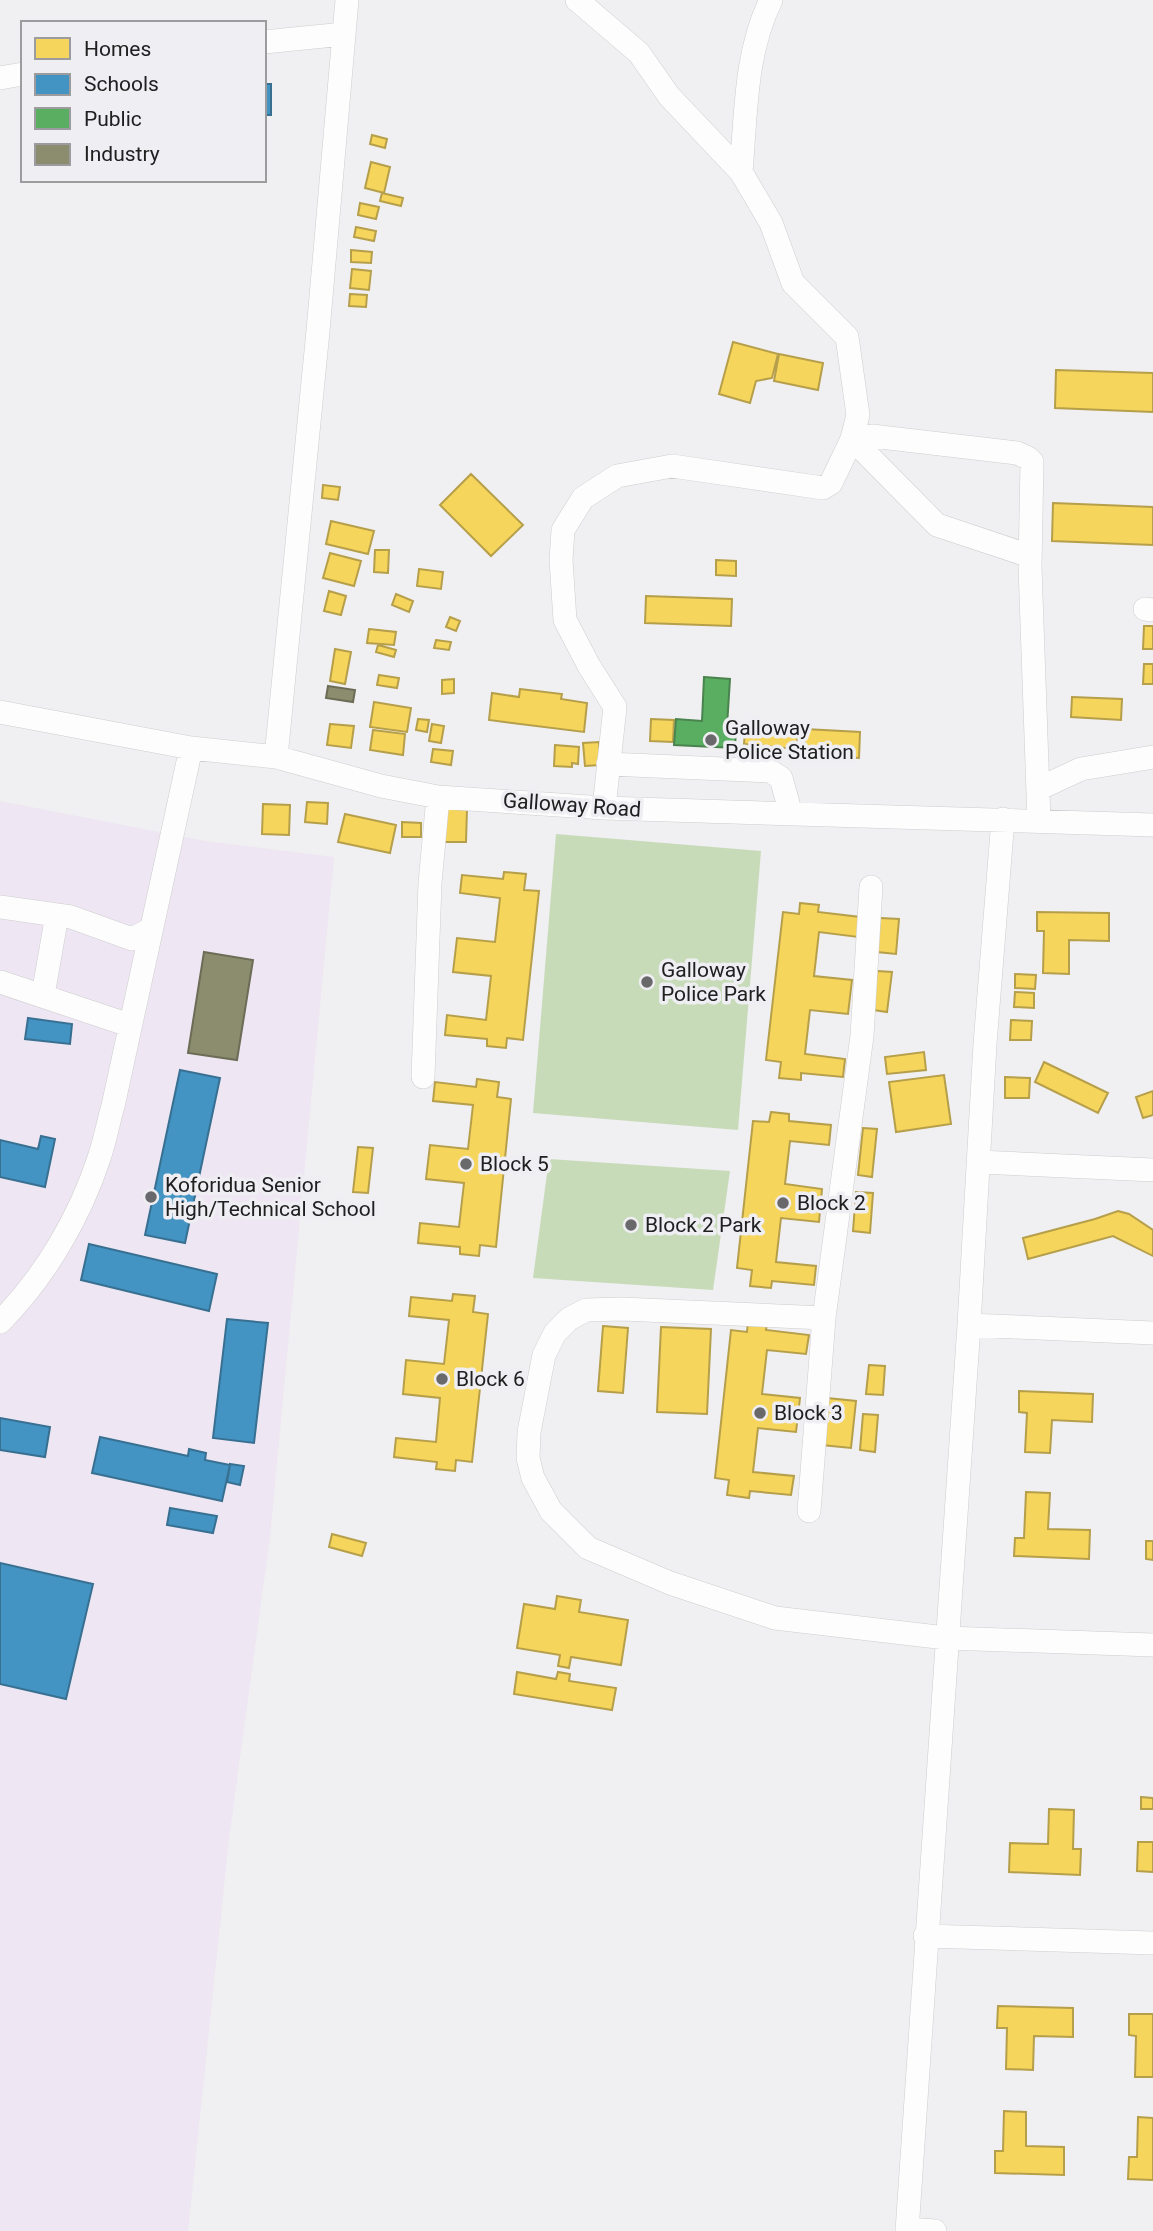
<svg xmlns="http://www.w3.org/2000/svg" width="1153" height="2231" font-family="Roboto,sans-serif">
  <rect width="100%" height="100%" fill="#f0eff1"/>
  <path fill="#eee6f2" d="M0,801L205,841L334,857L270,1537L229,1839L188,2231H0Z"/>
  <path fill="#c7dbb9" d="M556,834L761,851L738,1130L533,1113Z
    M549,1159L730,1171L713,1290L533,1278Z"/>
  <path fill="#f6d55c" stroke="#b69f4a" stroke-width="2" d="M372,135L387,139L385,148L370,144Z
    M371,162L390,167L384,193L365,188Z
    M382,193L403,198L401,206L380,201Z
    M360,203L379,207L376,219L358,215Z
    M356,227L376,231L374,241L354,237Z
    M351,250L372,252L371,263L351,262Z
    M352,269L371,271L369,290L350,288Z
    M350,294L367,295L366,307L349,306Z
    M733,342L778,354L772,378L756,381L750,403L719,394Z
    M779,354L823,363L818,390L774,381Z
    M1056,370L1153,373V412L1055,408Z
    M471,474L523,525L491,556L440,505Z
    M323,485L340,487L338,500L322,498Z
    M1053,503L1153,507V545L1052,541Z
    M331,521L374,531L368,554L326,544Z
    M375,550H389L388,573L374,572Z
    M330,553L361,561L354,586L323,578Z
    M716,560L736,561V576L716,575Z
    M419,569L443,572L441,589L417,586Z
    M329,591L346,596L341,615L324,611Z
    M396,594L413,601L409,612L392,605Z
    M646,596L732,599L731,626L645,623Z
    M450,617L460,621L456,631L446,627Z
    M1144,626H1153V649H1143Z
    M369,629L396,632L394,645L367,643Z
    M436,640L451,642L449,650L434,648Z
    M378,645L396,650L394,657L376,652Z
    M335,649L351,652L345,684L330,681Z
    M1144,664H1153V684H1143Z
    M379,675L399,678L397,688L377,685Z
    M454,679V693L442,694V680Z
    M520,689L562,694L561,699L587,703L584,732L489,720L492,693L519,697Z
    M1072,697L1122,699L1121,720L1071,717Z
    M374,702L411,708L407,732L370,727Z
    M418,719L429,720L427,732L416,730Z
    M651,719L674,720L673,742L650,741Z
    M330,724L354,726L351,748L327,745Z
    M432,724L444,726L441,743L429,741Z
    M805,729L860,732L859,758L804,755Z
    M373,730L405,734L403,755L370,750Z
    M745,730L798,734L796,749L744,744Z
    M599,742L600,765L585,766L583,743Z
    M555,745L579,747L578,764L572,763V767L554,766Z
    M433,749L453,751L451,765L431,762Z
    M307,802L328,803L327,824L305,822Z
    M263,804L290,805L289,835L262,834Z
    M441,809H467L466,842H441Z
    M345,814L396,825L390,853L338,842Z
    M402,822L421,823V837H402Z
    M504,872L526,874L524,890L539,891L523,1040L507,1038L506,1048L487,1046V1039L445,1035L447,1015L486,1020L491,976L453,972L457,938L495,942L500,898L460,893L462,875L503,879Z
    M800,903L819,905L818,912L860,917L858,937L819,932L814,976L852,980L848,1014L810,1010L805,1054L845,1059L843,1077L801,1073V1080L779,1078L781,1062L766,1060L783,912L799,914Z
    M1037,912L1109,913V941L1069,940V974L1043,973L1044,931H1037Z
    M880,918L899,919L896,954L877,952Z
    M877,971L892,972L887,1012L873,1010Z
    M1015,974L1036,975L1035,989L1015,988Z
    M1015,992L1034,993V1008L1014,1007Z
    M1011,1020L1032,1021L1031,1040H1010Z
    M924,1052L926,1070L887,1074L885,1057Z
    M1044,1062L1108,1093L1098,1113L1035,1082Z
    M944,1075L951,1124L896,1132L889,1082Z
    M1005,1077L1030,1078L1029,1098H1005Z
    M477,1079L499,1082L497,1097L511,1099L496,1247L480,1245L479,1256L460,1254V1247L418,1243L420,1223L459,1227L464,1183L426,1179L430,1145L468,1149L473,1105L433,1101L435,1082L476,1087Z
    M1153,1091V1115L1143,1118L1136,1097Z
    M771,1112L789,1114V1121L831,1125L829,1145L790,1141L785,1184L822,1189L819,1222L781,1218L776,1262L816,1266L814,1285L772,1281L771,1288L750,1286L752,1270L737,1268L753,1121L769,1122Z
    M863,1128L877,1129L872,1177L858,1175Z
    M358,1147L373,1148L368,1193L353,1192Z
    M856,1192L873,1193L870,1233L853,1231Z
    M1118,1211L1129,1214L1153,1230V1256L1113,1236L1028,1259L1023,1238L1095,1219Z
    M453,1294L475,1296L473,1312L488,1314L472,1462L456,1460L455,1471L436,1469L437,1462L394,1457L396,1438L436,1442L440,1398L403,1394L406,1360L444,1364L449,1320L409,1316L411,1297L452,1301Z
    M748,1321L767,1323L766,1330L809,1335L806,1354L767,1350L762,1394L800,1398L796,1432L758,1428L753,1472L794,1476L791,1495L750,1491L749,1498L727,1495L729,1480L715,1478L731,1330L747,1332Z
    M603,1326L628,1328L623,1393L598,1391Z
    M661,1327L711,1329L707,1414L657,1412Z
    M869,1365L885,1366L883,1395L866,1394Z
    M1019,1391L1093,1394L1092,1422L1052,1420L1050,1453L1025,1452L1027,1413L1019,1412Z
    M827,1398L856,1401L851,1448L822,1445Z
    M863,1414L878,1415L875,1452L860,1450Z
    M1026,1492L1050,1493L1048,1529L1090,1530L1089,1559L1014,1556L1015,1538H1024Z
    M332,1534L366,1543L362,1556L329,1547Z
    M1146,1541H1153V1560L1146,1559Z
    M557,1596L581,1600L579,1612L628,1620L621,1665L571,1657L569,1668L558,1666L560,1655L517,1648L524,1604L555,1609Z
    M517,1672L556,1679L558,1672L570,1674L569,1681L616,1688L612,1710L514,1694Z
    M1141,1797L1153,1798V1809H1141Z
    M1049,1809L1074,1810L1073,1849H1081L1080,1875L1009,1872L1010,1843L1048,1844Z
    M1138,1842H1153V1872L1137,1871Z
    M998,2006L1073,2008V2037L1034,2036L1033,2070L1006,2069L1007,2028H997Z
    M1129,2014H1153V2077H1135L1136,2036L1129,2035Z
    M1004,2111L1026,2112V2146L1064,2147V2175L995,2173V2151H1003Z
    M1138,2117L1153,2118V2180L1128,2179L1129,2157H1137Z"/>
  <path fill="#4393c3" stroke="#387092" stroke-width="2" d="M264,84H271V115H264Z
    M28,1018L72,1024L70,1044L25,1039Z
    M180,1070L220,1078L185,1243L145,1235Z
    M41,1136L55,1139L45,1187L0,1177V1140L38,1149Z
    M89,1244L217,1274L209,1311L81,1280Z
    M227,1319L268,1323L254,1443L213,1438Z
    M0,1418L50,1427L45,1457L0,1450Z
    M100,1437L188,1456L189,1449L206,1453L205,1460L230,1465L222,1501L92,1473Z
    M230,1464L244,1466L240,1485L227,1482Z
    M170,1508L217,1516L213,1533L167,1525Z
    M0,1563L93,1584L66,1699L0,1684Z"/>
  <path fill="#5aae61" stroke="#49834e" stroke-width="2" d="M704,677L730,679L727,726H736L735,748L674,745L676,719L702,721Z"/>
  <path fill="#8c8c6e" stroke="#6c6c57" stroke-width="2" d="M328,686L355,690L353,702L326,698Z
    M204,952L253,960L237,1060L188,1053Z"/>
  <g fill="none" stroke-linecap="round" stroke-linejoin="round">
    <defs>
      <path id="minor" d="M577,0L639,53L669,96L741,172L771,223L793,283L847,337L858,415L852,439L937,525L1030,556
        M264,42L344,34
        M0,78L23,74
        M741,172C746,115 745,52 771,0
        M1145,609L1153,610
        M0,712L191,748L276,757L381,786L438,797L604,808L1153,825
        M276,757L318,331L347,0
        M608,764L770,771L781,778L791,814
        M1038,789L1081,769L1153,757
        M604,808L615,707L589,666L565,620L561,560L563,530L583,498L617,476L672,466L823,488L831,483L852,439L872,436L1017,453L1028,458L1032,462L1030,567L1039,821
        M0,907L71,917L132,939L151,929
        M0,982L129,1025
        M43,995L57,915
        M423,1077L430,883L438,797
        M979,1162L1153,1170
        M824,1318L622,1309L586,1310L569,1319L555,1333L544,1355L529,1432L528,1458L533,1478L551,1511L588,1548L670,1583L775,1618L946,1638L1153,1645
        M0,1322C44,1278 80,1217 99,1158C105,1141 108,1123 113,1106L191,748
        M969,1325L1153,1333
        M809,1511L824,1318L862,1036L871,887
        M925,1936L1153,1943
        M907,2229L935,2231
        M907,2231L969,1325L985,1044L1003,819"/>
    </defs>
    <use href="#minor" stroke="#cecdcf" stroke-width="24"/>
    <use href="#minor" stroke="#fdfdfd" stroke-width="23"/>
  </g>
  <g fill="#69686a" stroke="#efeef2" stroke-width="2.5">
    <circle cx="711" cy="740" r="7"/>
    <circle cx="647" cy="982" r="7"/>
    <circle cx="466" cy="1164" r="7"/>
    <circle cx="151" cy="1197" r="7"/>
    <circle cx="783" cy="1203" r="7"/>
    <circle cx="631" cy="1225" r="7"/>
    <circle cx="442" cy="1379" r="7"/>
    <circle cx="760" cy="1413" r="7"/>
  </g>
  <g text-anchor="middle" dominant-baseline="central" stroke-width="7" stroke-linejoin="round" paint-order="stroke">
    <g font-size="21" fill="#202021" stroke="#efeef2" text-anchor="start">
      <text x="725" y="728">Galloway<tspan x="725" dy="24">Police Station</tspan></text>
      <text x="661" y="970">Galloway<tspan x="661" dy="24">Police Park</tspan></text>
      <text x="480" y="1164">Block 5</text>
      <text x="165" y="1185">Koforidua Senior<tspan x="165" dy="24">High/Technical School</tspan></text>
      <text x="797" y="1203">Block 2</text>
      <text x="645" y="1225">Block 2 Park</text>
      <text x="456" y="1379">Block 6</text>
      <text x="774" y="1413">Block 3</text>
    </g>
    <g font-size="21" fill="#202021" stroke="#efeef2">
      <text transform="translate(572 805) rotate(4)">Galloway Road</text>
    </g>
  </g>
  <rect x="21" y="21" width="245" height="161" fill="#efeef2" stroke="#9c9c9e" stroke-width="2"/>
  <rect x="35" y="38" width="35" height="21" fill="#f6d55c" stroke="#9c9c9e" stroke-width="2"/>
  <text x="84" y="56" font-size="21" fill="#202021">Homes</text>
  <rect x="35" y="74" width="35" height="21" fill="#4393c3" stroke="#9c9c9e" stroke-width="2"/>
  <text x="84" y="91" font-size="21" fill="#202021">Schools</text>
  <rect x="35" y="108" width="35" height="21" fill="#5aae61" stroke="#9c9c9e" stroke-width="2"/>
  <text x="84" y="126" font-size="21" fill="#202021">Public</text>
  <rect x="35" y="144" width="35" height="21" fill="#8c8c6e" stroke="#9c9c9e" stroke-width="2"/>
  <text x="84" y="161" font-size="21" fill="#202021">Industry</text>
</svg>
